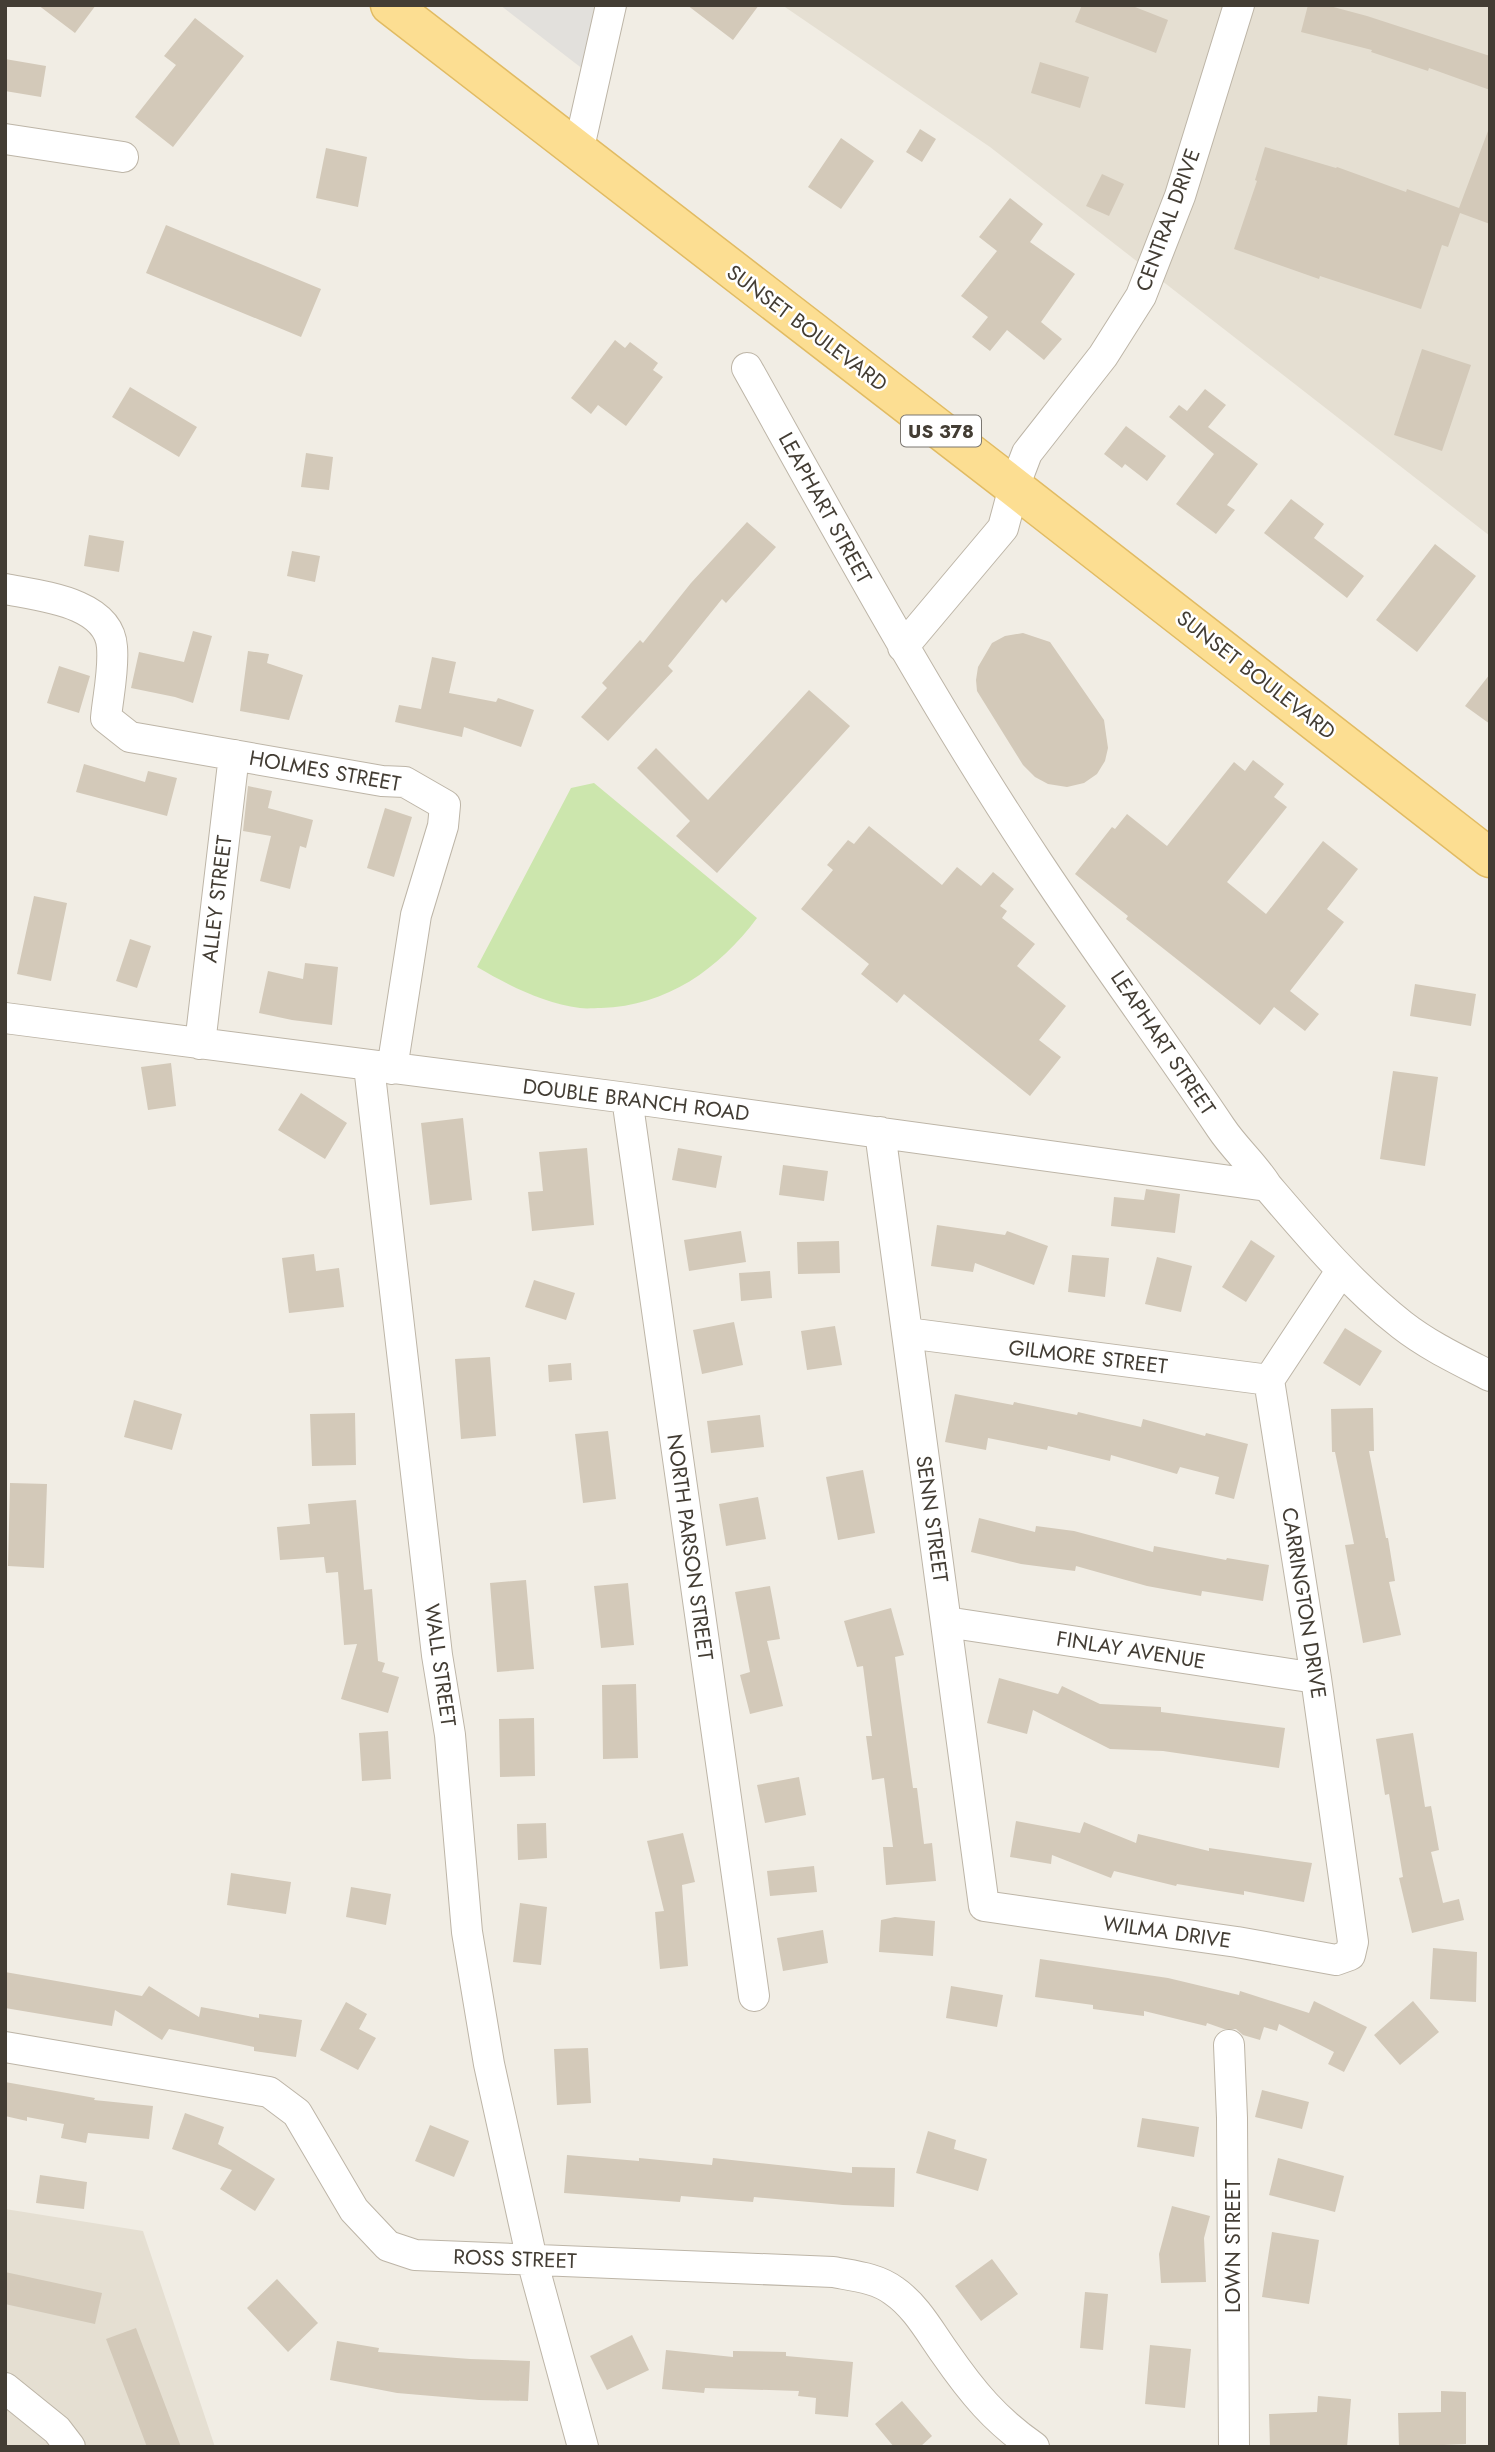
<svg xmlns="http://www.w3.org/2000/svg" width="1495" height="2452" font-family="Jost,sans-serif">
  <rect width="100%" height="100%" fill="#f1ede4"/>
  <path fill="#e5dfd2" d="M782,5H1490V536L990,147Z
    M5,2209L143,2231L215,2447H5Z"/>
  <path fill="#cce6ad" d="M594,783L757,918C719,969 667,1006 601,1008C595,1008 587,1009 580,1008C543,1003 508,985 477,967L571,788Z"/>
  <path fill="#e2e0dc" d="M500,5H611L595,78L575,63Z"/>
  <path fill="#d3c9b9" d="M38,5H96L75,33Z
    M687,5H759L733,40Z
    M1082,5H1130L1168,20L1156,53L1075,22Z
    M1308,5H1326L1367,16L1490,56V90L1429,68L1428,71L1371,52L1372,50L1301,32Z
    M195,18L244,56L173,147L135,117L176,65L164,56Z
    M5,59L46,66L41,97L5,91Z
    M1040,62L1089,77L1080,108L1031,93Z
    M920,129L936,139L922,162L906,152Z
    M1488,131H1490V224L1460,213L1448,247L1442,245L1421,309L1320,276L1319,279L1234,249L1257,181L1255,180L1265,147L1336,168L1337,167L1406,192L1407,189L1459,208Z
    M841,138L874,161L841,209L808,187Z
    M326,148L367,157L358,207L316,198Z
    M1102,174L1124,184L1109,216L1086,206Z
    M1010,198L1043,224L1030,242L1075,274L1041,322L1062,339L1044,360L1007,330L990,351L972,337L988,317L961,296L997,251L979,237Z
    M166,225L321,289L301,337L146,273Z
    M615,340L625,348L630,342L658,363L653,370L663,377L626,426L598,405L591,414L571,398Z
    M1422,349L1471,365L1442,451L1394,435Z
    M130,387L197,427L179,457L112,417Z
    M1205,389L1226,405L1208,427L1258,464L1227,505L1235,510L1216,534L1176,504L1214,454L1169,417L1179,405L1187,411Z
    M1126,426L1166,456L1147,481L1125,464L1122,468L1104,454Z
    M306,453L333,457L329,490L301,487Z
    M1291,499L1324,524L1314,538L1364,576L1347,598L1264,533Z
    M747,522L776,547L726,603L722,599L668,666L673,671L608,741L581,717L607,688L602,683L640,640L643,643L691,583Z
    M89,535L124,541L119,572L84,566Z
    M1435,544L1476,576L1417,652L1376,620Z
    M292,551L320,556L315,582L287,576Z
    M193,631L212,636L193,703L175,697L131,688L139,652L184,662Z
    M1023,633L1050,642L1104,720L1108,748L1105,761L1097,774L1084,783L1067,787L1048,784L1035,777L1023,765L977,691L976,680L978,667L992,643L1005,636Z
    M248,651L269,654L267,663L303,675L289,720L240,711Z
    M432,657L456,662L449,693L496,702L498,698L534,710L521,747L464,727L462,737L395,722L399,705L421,709Z
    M59,666L90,676L79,713L47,703Z
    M1490,674V724L1465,706Z
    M809,690L850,726L717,873L676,836L690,821L637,768L656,748L708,800Z
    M1253,760L1284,784L1274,797L1287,807L1227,882L1266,914L1323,841L1358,869L1327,909L1344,922L1290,991L1319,1014L1305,1031L1274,1007L1260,1025L1126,919L1128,916L1075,874L1112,827L1115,829L1127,814L1167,846L1234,762L1245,771Z
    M84,764L145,782L148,771L177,778L167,816L76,792Z
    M248,786L272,791L268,808L313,820L306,848L300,846L290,889L260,881L271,836L243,831Z
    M385,808L412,817L394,877L367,868Z
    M869,826L942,885L957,867L981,886L993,872L1014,889L1000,906L1007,911L1002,918L1035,944L1017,966L1066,1006L1039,1040L1061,1057L1030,1096L904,994L897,1003L861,974L869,964L801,909L833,870L827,865L848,840L854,844Z
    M34,896L67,903L51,981L17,974Z
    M130,939L151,946L137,988L116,981Z
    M305,963L338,967L332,1025L292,1020L259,1013L268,971L303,979Z
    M1415,984L1476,994L1471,1026L1410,1016Z
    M171,1063L176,1106L148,1110L141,1067Z
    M1393,1071L1438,1077L1425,1166L1380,1159Z
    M301,1093L347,1123L325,1159L278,1130Z
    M463,1118L472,1200L430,1205L421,1123Z
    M587,1148L594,1225L532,1231L528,1192L543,1191L539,1152Z
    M678,1148L722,1156L716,1188L672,1180Z
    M783,1165L828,1171L824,1201L779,1195Z
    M1146,1189L1180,1194L1175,1233L1111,1226L1114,1197L1144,1200Z
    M937,1225L1005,1235L1007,1231L1048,1246L1034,1285L975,1263L973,1272L931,1266Z
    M741,1231L746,1262L689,1271L684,1240Z
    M1251,1240L1275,1256L1246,1302L1222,1287Z
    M839,1241L840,1273L798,1274L797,1242Z
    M314,1254L316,1271L339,1268L344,1307L289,1313L282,1258Z
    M1072,1255L1109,1258L1105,1297L1068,1292Z
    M1157,1257L1192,1266L1181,1312L1145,1304Z
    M770,1271L772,1298L741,1301L739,1273Z
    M534,1280L575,1293L566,1320L525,1307Z
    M734,1322L743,1365L702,1374L693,1330Z
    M835,1326L842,1365L807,1370L801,1331Z
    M1345,1328L1382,1351L1360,1386L1323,1363Z
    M490,1357L496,1436L461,1439L455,1359Z
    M571,1363L572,1380L549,1382L548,1365Z
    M955,1394L1013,1405L1014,1402L1077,1415L1078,1412L1141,1427L1143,1419L1205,1436L1206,1433L1248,1444L1234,1499L1215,1494L1219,1477L1180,1467L1177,1474L1111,1455L1110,1461L1048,1446L1047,1450L988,1438L986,1450L945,1442Z
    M134,1400L182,1414L172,1450L124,1437Z
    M1373,1408L1374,1451H1369L1386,1538H1388L1395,1581L1389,1582L1401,1635L1363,1643L1345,1545L1354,1544L1335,1452H1332L1331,1409Z
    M355,1413L356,1465L312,1466L310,1414Z
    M760,1415L764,1447L711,1453L707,1421Z
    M608,1431L616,1499L583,1503L575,1434Z
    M863,1470L875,1533L838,1540L826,1477Z
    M10,1483L47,1484L44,1568L8,1566Z
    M758,1497L766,1539L726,1546L719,1504Z
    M356,1500L364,1590L372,1589L378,1661L385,1663L382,1672L399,1677L388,1713L341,1699L357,1644L344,1645L338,1572L326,1573L324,1557L280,1560L277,1527L310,1524L308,1504Z
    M979,1518L1035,1532L1036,1526L1074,1531L1153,1552L1154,1546L1226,1560L1227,1558L1269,1565L1263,1601L1202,1591L1201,1596L1147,1586L1076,1566L1075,1571L1021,1564L971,1552Z
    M526,1580L534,1669L497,1672L490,1583Z
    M628,1583L634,1645L601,1648L594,1586Z
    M770,1586L780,1639L767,1641L783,1706L750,1714L740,1675L750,1672L735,1592Z
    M891,1608L904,1655L895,1657L913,1788H917L924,1844L932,1843L936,1881L886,1885L883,1847H893L884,1778L872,1780L866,1736H872L863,1666L857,1667L844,1621Z
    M999,1678L1058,1694L1062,1686L1100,1704L1161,1707V1712L1285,1728L1279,1768L1163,1751L1110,1749L1033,1710L1027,1734L987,1723Z
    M636,1684L638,1758L603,1759L602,1685Z
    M534,1718L535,1776L500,1777L499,1719Z
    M388,1731L391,1779L362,1781L359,1733Z
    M1413,1733L1425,1807L1431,1806L1439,1850L1431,1852L1443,1903L1459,1899L1464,1920L1412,1933L1399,1878L1403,1877L1389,1794L1385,1795L1376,1739Z
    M799,1777L806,1815L765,1823L757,1785Z
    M1016,1821L1080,1833L1084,1822L1136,1843L1138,1834L1209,1851V1848L1312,1863L1304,1902L1244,1891V1895L1177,1884L1176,1886L1114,1871L1111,1878L1052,1855L1051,1864L1010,1857Z
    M546,1823L547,1858L518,1860L517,1824Z
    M683,1833L695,1882L682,1885L688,1966L660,1969L655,1912L664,1911L647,1841Z
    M814,1866L817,1892L770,1896L767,1871Z
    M231,1873L291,1882L286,1914L227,1905Z
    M351,1887L391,1894L386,1925L346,1917Z
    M520,1903L547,1907L541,1965L513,1962Z
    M895,1917L935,1921L933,1956L879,1952L881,1920Z
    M823,1930L828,1963L783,1971L777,1938Z
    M1433,1948L1477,1952L1476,2002L1430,1999Z
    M1040,1959L1168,1978L1239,1995L1240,1991L1309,2013L1314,2001L1367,2027L1344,2072L1328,2064L1334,2052L1279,2024L1277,2031L1264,2027L1260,2040L1243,2035L1236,2029H1224L1207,2023L1206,2026L1144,2011V2016L1093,2009V2005L1035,1997Z
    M5,1972L142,1996L149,1986L199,2017L201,2007L259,2018V2014L302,2020L296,2057L254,2051V2047L169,2029L162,2040L115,2010L112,2026L5,2008Z
    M951,1986L1003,1995L997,2027L946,2018Z
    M1413,2001L1439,2032L1400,2065L1374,2035Z
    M346,2002L367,2014L359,2029L376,2038L358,2070L320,2050Z
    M588,2048L591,2103L557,2105L554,2049Z
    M5,2082L95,2098L94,2100L153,2106L149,2139L88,2133L86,2143L61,2138L64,2124L27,2117V2121L5,2116Z
    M1262,2090L1309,2102L1302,2129L1255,2117Z
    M185,2113L224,2127L218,2144L275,2179L255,2211L220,2189L232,2170L172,2149Z
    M1142,2118L1199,2127L1194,2157L1137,2147Z
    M430,2125L469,2141L454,2177L415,2161Z
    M928,2131L956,2140L954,2149L987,2159L978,2191L916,2173Z
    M567,2155L639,2161V2158L712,2165L713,2158L852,2173V2167L895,2168L894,2207L843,2205L754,2197L753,2202L681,2196L680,2202L564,2193Z
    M1278,2158L1344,2176L1335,2212L1269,2195Z
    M40,2175L87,2182L84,2209L36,2203Z
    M1172,2206L1210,2216L1204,2238L1206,2282L1161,2283L1159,2254Z
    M1272,2232L1319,2240L1309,2304L1262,2297Z
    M992,2259L1018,2294L981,2321L955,2286Z
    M5,2272L102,2293L95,2324L5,2304Z
    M277,2279L318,2323L288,2352L247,2308Z
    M1085,2292L1108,2294L1103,2350L1080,2348Z
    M136,2328L181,2447H147L106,2339Z
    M632,2335L649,2370L607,2390L590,2356Z
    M337,2341L379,2348L378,2352L470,2359L530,2361L528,2401L479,2400L397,2393L330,2380Z
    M1150,2345L1191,2349L1185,2408L1145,2404Z
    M666,2350L733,2357V2351L786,2352V2356L853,2362L848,2417L815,2414L816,2398L798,2396L799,2391L705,2388L704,2393L662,2389Z
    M1441,2391L1466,2392V2444L1399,2447L1398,2413L1441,2412Z
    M1318,2396L1351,2399L1347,2447H1270L1269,2414L1317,2412Z
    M902,2401L932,2436L920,2447H894L875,2424Z"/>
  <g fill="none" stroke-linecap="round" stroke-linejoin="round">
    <defs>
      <path id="minor" d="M5,139L123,157
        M578,152L611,5
        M747,368C841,536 933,706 1040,866C1099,955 1162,1040 1221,1128C1235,1149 1254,1165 1267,1186C1309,1235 1351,1285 1402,1325C1429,1346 1459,1360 1490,1376
        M5,589C40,596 109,602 112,647C114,670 108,696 106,718L130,737L382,781L405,782L445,805L443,826L416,915L392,1069
        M903,647L1003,528L1014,487L1027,453L1103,356L1141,296L1180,196L1239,5
        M5,1018L627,1098L1267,1186
        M200,1044L234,755
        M369,1066L437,1655L450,1735L467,1932L489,2064L532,2260L583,2447
        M627,1098L754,1996
        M880,1132L984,1906L1237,1942L1336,1960L1350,1955L1353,1942L1316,1678L1269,1380L1341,1271
        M907,1333L1269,1380
        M946,1622L1316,1678
        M1229,2045L1232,2118L1234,2447
        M5,2047L269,2092L297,2113L354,2210L388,2246L415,2255L833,2272C854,2276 877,2278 894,2291C916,2306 930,2332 945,2353C972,2392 995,2420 1034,2447
        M5,2388L57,2430L70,2447"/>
      <path id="major" d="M390,5L1014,487L1490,858"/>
    </defs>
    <use href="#minor" stroke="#bdb5a7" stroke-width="32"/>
    <use href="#major" stroke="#e1bb63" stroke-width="41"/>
    <use href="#minor" stroke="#fff" stroke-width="30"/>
    <use href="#major" stroke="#fcde92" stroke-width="38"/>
  </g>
  <g text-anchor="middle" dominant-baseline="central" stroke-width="5" stroke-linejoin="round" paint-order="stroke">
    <rect fill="#fff" stroke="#7b7771" stroke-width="2" x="901" y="415.5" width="80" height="31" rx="5"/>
    <g font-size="19" font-weight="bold" fill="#433d34">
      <text x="941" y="431">US 378</text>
    </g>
    <g font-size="21" fill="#433d34" stroke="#fff">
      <text transform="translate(1168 220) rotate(-70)">CENTRAL DRIVE</text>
      <text transform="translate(807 328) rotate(37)">SUNSET BOULEVARD</text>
      <text transform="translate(825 508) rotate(61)">LEAPHART STREET</text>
      <text transform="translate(1256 675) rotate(38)">SUNSET BOULEVARD</text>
      <text transform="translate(325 771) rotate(10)">HOLMES STREET</text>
      <text transform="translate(217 899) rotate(-83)">ALLEY STREET</text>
      <text transform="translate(1163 1043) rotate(56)">LEAPHART STREET</text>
      <text transform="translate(636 1100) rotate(7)">DOUBLE BRANCH ROAD</text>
      <text transform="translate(1088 1357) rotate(7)">GILMORE STREET</text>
      <text transform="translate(932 1519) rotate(82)">SENN STREET</text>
      <text transform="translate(690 1547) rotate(82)">NORTH PARSON STREET</text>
      <text transform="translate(1304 1603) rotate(81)">CARRINGTON DRIVE</text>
      <text transform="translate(1131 1650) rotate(9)">FINLAY AVENUE</text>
      <text transform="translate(440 1665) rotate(82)">WALL STREET</text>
      <text transform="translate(1167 1932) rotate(8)">WILMA DRIVE</text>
      <text transform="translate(1233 2246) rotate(-90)">LOWN STREET</text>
      <text transform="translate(515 2259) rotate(2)">ROSS STREET</text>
    </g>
  </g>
  <rect width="1495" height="2452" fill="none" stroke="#433d34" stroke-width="14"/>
</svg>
